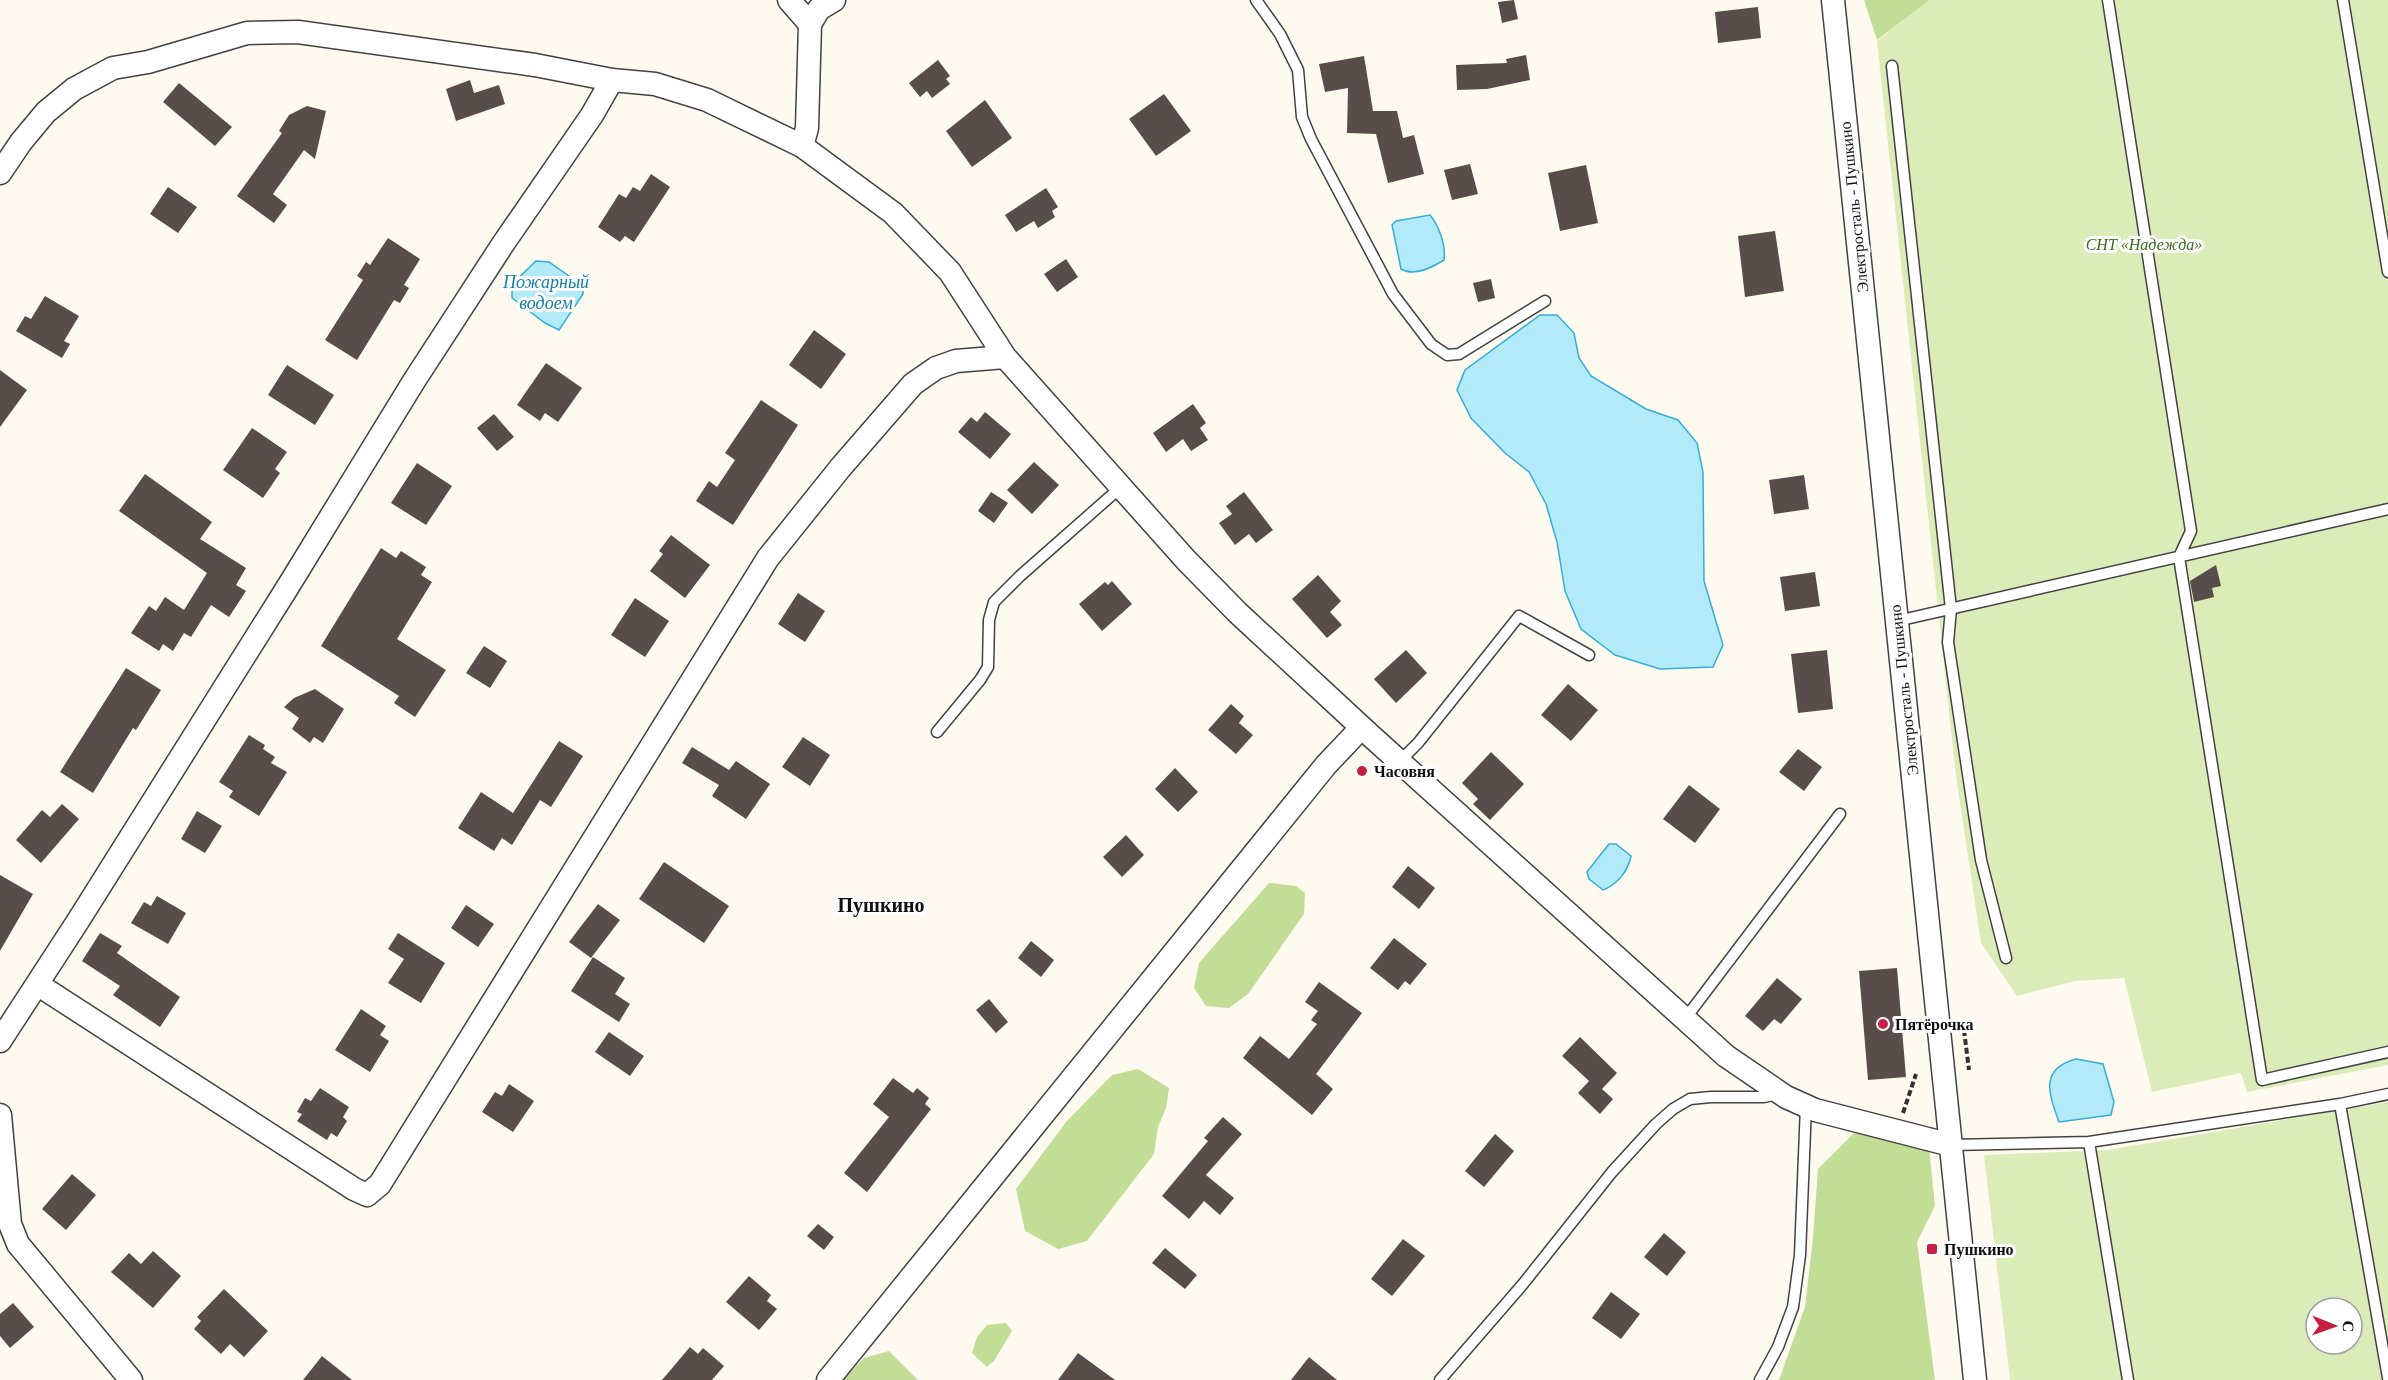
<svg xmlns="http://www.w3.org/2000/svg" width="2388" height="1380" font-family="'Times New Roman',serif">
  <rect width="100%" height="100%" fill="#fffaf0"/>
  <path fill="#dbecb8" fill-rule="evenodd" d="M1930,0H2388V1065L2247,1092L2241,1073L2152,1092L2124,978L2075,981L2017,996L1981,943L1956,776L1877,41Z
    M2388,1102V1380H2010L1984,1155L2108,1150ZM2316,1308H2352V1344H2316Z"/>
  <path fill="#c2dd96" d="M1864,0H1930L1877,40Z
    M1269,883L1296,886L1305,893L1304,914L1248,994L1229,1008L1206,1006L1194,988L1199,963Z
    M1138,1069L1169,1088L1166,1108L1158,1127L1154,1154L1087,1241L1058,1249L1025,1231L1016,1189L1066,1122L1112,1075Z
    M1854,1133L1929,1147L1935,1206L1917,1242L1935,1380H1779L1805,1307L1813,1238L1818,1169Z
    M1006,1323L1012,1331L994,1361L987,1367L972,1353L977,1337L987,1325Z
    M889,1351L918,1380H843L864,1358Z"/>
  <path fill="#b2eaf9" stroke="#36aed4" stroke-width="1.5" d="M1430,215C1439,226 1446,245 1444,260C1433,267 1414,277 1401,269L1392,225L1396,221Z
    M536,261L549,262L583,286V294L559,330L545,323L512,298V284Z
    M1540,315H1557L1574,333L1579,358L1591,376L1646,409L1678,420L1697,443L1703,472L1704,581L1723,645L1713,667L1660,669L1615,655L1581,629L1565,591L1557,542L1546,504L1529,472L1505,453L1471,418L1457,390L1465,370Z
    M1609,844H1616L1631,856C1628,871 1618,884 1603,890L1589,879L1587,872Z
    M2076,1059L2103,1064L2114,1102L2111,1115L2059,1122C2048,1092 2040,1069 2076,1059Z"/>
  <path fill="#584d4a" d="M1514,0L1518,19L1502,23L1498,2Z
    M1758,7L1761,38L1718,43L1715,12Z
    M1526,55L1530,80L1487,89L1457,90L1456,65L1507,63L1506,59Z
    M1364,56L1373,111H1397L1403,138L1414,135L1424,174L1388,183L1376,134L1347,133L1348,88L1325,92L1319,64Z
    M938,60L950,76L946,79L950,84L932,98L927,91L920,97L909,83Z
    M470,80L474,93L499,85L505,104L456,121L446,89Z
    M179,83L232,127L215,146L163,102Z
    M1164,94L1191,131L1156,156L1129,119Z
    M985,100L1012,138L972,167L946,131Z
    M307,106L326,111L315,159L304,150L273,194L287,205L274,223L237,196L282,133L279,131L289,115Z
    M1470,164L1478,194L1452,200L1444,170Z
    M1586,165L1598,223L1560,231L1548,173Z
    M651,174L670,187L634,242L625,236L620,242L598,227L619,194L626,198L633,187L640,191Z
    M168,187L197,207L178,233L150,214Z
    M1046,188L1058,207L1052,211L1055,217L1038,228L1034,221L1016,232L1005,215Z
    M1775,231L1784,291L1745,297L1738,236Z
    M388,238L420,259L404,285L409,288L400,303L394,300L357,360L325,340L363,280L357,276L366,262L370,265Z
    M1066,259L1078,277L1057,292L1044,274Z
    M1491,279L1495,298L1478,302L1473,283Z
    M45,296L79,316L64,341L70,344L62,358L16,331L25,316L31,319Z
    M814,330L846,354L821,389L789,365Z
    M546,363L582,388L558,422L545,413L540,421L517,405Z
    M287,365L334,395L315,425L268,395Z
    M0,370L27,390L0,427Z
    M761,400L798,425L733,525L696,501L709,481L717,487L735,460L725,453Z
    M1193,404L1206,423L1200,428L1208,440L1191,451L1183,439L1166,452L1153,433Z
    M985,412L1011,434L990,459L958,432L971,417L977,422Z
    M494,414L514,437L497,451L477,428Z
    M252,428L287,452L275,469L280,473L263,498L223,470Z
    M1034,462L1059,485L1032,514L1007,490Z
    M417,463L452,486L426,525L391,503Z
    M145,474L212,522L200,539L246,568L236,585L246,591L229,617L211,605L191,637L184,633L173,651L163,644L159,651L131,633L149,606L156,611L165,597L184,610L207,573L119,511Z
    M1804,475L1809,509L1774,514L1769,480Z
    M991,492L1008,503L994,523L978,511Z
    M1244,492L1273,530L1256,543L1249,534L1235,545L1219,523L1232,514L1226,506Z
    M671,535L710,565L685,598L650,571L663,554L659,551Z
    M381,548L396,558L401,551L426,567L421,575L432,582L397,639L446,670L415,717L394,703L399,696L321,646Z
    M2216,565L2221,586L2212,588L2214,597L2194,602L2190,581Z
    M1815,572L1820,606L1785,611L1780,577Z
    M1318,575L1341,601L1330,612L1342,625L1327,638L1292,599Z
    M1112,581L1132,604L1102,631L1079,604L1105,582L1108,585Z
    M798,593L825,611L805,642L778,624Z
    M635,598L669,621L645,657L611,635Z
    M484,646L507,661L490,688L466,673Z
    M1406,650L1427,673L1396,703L1374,679Z
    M1827,650L1833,709L1798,713L1791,654Z
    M126,668L161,690L136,730L133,728L93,793L60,772Z
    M1568,684L1598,710L1571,741L1541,715Z
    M315,689L344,709L323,743L314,737L310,743L292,729L299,718L284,707L294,698Z
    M1231,704L1244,716L1239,723L1253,735L1236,754L1208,730Z
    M249,735L265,745L263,749L275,757L271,763L287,772L259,816L229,797L233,791L219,782Z
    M803,737L830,755L810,786L782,767Z
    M559,741L583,756L551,807L540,800L512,845L502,838L494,851L458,828L481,792L513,813Z
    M692,747L729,770L736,761L770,784L746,819L712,796L719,785L682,763Z
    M1798,749L1822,767L1804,791L1779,772Z
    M1491,752L1524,784L1490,820L1473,804L1478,799L1462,783Z
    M1175,768L1198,792L1178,812L1155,789Z
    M1689,785L1720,809L1695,843L1663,819Z
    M62,804L79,819L41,863L16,840L42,810L50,817Z
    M197,811L222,826L205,853L181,839Z
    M1126,835L1144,855L1122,877L1103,857Z
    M664,862L729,906L704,943L639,899Z
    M1408,866L1435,888L1419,909L1392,887Z
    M0,875L33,894L0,951Z
    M157,896L186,913L168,944L131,923L144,902L151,906Z
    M598,904L620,920L591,958L569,942Z
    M466,905L494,924L478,947L451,928Z
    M100,933L122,946L117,953L180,997L160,1027L113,995L120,986L82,961Z
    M398,933L445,963L421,1003L388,983L404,959L388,949Z
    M1394,938L1427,964L1410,985L1405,981L1398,990L1370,968Z
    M1031,941L1054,960L1041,977L1018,958Z
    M593,957L625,978L615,994L630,1004L619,1022L571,991Z
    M1897,968L1906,1077L1868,1080L1859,971Z
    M1777,978L1802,999L1781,1024L1774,1019L1763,1031L1745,1016Z
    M1319,982L1362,1013L1316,1074L1333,1089L1312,1115L1243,1058L1260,1036L1289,1059L1317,1024L1311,1020L1318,1011L1305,1002Z
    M989,999L1008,1022L996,1033L976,1010Z
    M361,1009L386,1026L380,1035L389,1041L370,1072L335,1050Z
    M609,1032L644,1056L630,1076L595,1052Z
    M1580,1037L1617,1073L1602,1089L1613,1099L1600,1114L1578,1093L1589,1081L1562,1056Z
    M893,1078L913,1093L917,1088L929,1098L925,1104L931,1109L867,1192L844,1173L889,1117L873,1104Z
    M509,1084L534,1101L513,1132L482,1112L495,1092L502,1096Z
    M320,1088L349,1107L343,1117L347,1121L337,1137L331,1133L327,1140L297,1121L302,1114L297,1112L305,1098L311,1101Z
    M1223,1117L1242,1134L1206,1175L1234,1198L1220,1215L1204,1201L1189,1219L1162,1196L1208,1141L1204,1138Z
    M1495,1134L1514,1151L1484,1187L1465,1171Z
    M72,1174L96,1195L66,1230L42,1209Z
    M818,1224L834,1237L824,1250L807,1236Z
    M1664,1233L1686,1252L1667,1276L1644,1257Z
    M1403,1239L1425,1256L1392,1296L1371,1279Z
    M1165,1248L1197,1275L1185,1289L1152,1263Z
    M153,1251L181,1276L153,1308L111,1272L129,1253L141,1264Z
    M749,1276L771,1295L767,1301L777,1309L759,1330L726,1302Z
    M224,1289L268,1331L244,1357L230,1344L221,1354L194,1329L201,1321L197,1317Z
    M1611,1292L1640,1314L1621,1339L1592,1318Z
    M13,1303L34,1327L10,1348L0,1336V1314Z
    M690,1347L698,1354L703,1348L724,1366L712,1380H662Z
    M1078,1353L1115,1380H1058Z
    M322,1356L352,1380H303Z
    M1309,1357L1337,1380H1291Z"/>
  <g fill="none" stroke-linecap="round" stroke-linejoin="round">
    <defs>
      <path id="service" d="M1256,0L1280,34L1298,70L1302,117L1311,139L1393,294L1431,344L1447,355L1459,354L1545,301
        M2108,0L2191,531L2179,557L2262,1080L2388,1052
        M2343,0L2388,272
        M1892,66L1951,609L1948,642L1981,860L2006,958
        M1897,621L2388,509
        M937,732L980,680L988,667L989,620L994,602L1020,576L1121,487
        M1399,762L1418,743L1519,616L1589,655
        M1685,1019L1840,814
        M2340,1104L2388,1378
        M2089,1142L2128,1380
        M1951,1145L2089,1142L2340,1104L2388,1094
        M1440,1380L1523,1284L1612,1172L1656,1124L1673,1109L1690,1099L1711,1097H1764L1778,1094
        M1760,1380L1778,1347L1793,1307L1800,1255L1806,1106"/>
      <path id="minor" d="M789,0L810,24
        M1833,0L1975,1380
        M802,146L807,128L810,24L819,9L834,0
        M0,173L21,142L46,112L74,89L113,68L148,62L247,33L298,32L535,65L612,80L655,84L707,100L802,146L893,213L950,272L1005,357L1186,560L1238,613L1370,735L1726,1056L1786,1097L1815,1110L1951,1145
        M37,984L354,1189L367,1195L380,1184L768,558L841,467L913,384L936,368L956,361L1005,357
        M0,1041L78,921L289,585L414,381L503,244L592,115L612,80
        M0,1115L10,1224L18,1244L131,1380
        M828,1380L1326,765L1361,728"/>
    </defs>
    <use href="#service" stroke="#424242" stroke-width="13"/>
    <use href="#minor" stroke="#424242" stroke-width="25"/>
    <path stroke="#313131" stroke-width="4" stroke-dasharray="6 3" stroke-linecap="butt" d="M1964,1030L1969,1070
      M1903,1113L1916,1074"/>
    <use href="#service" stroke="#fff" stroke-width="10"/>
    <use href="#minor" stroke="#fff" stroke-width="22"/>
  </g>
  <g fill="#c61f42" stroke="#fff" stroke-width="2">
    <circle cx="1362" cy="771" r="6"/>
    <circle cx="1883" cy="1024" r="6"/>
    <rect x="1926" y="1243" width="12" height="12" rx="3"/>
  </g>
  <g text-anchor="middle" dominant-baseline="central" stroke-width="6" stroke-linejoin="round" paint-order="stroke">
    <g font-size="16" fill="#0f0f0f" stroke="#fff">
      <text transform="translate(1854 207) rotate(-96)">Электросталь - Пушкино</text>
      <text transform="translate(1904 690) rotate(-96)">Электросталь - Пушкино</text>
    </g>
    <g font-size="16" font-style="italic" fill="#386a1b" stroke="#fff">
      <text x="2144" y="244">СНТ «Надежда»</text>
    </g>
    <g font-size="16" font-weight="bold" fill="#0f0f0f" stroke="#fff" text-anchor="start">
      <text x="1374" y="771">Часовня</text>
      <text x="1895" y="1024">Пятёрочка</text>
      <text x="1944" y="1249">Пушкино</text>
    </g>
    <g font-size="18" font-style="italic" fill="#117ea7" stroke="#fff">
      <text x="546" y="282">Пожарный<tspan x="546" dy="21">водоем</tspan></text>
    </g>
    <g font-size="20" font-weight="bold" fill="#0f0f0f" stroke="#fff">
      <text x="881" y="905">Пушкино</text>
    </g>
  </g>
  <g transform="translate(2334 1326) rotate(91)"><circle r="28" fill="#ffffff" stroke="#9f9f9f" stroke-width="1.5"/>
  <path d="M0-4.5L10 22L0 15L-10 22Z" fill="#c61f42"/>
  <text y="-9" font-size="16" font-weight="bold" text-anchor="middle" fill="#0f0f0f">С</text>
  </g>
</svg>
